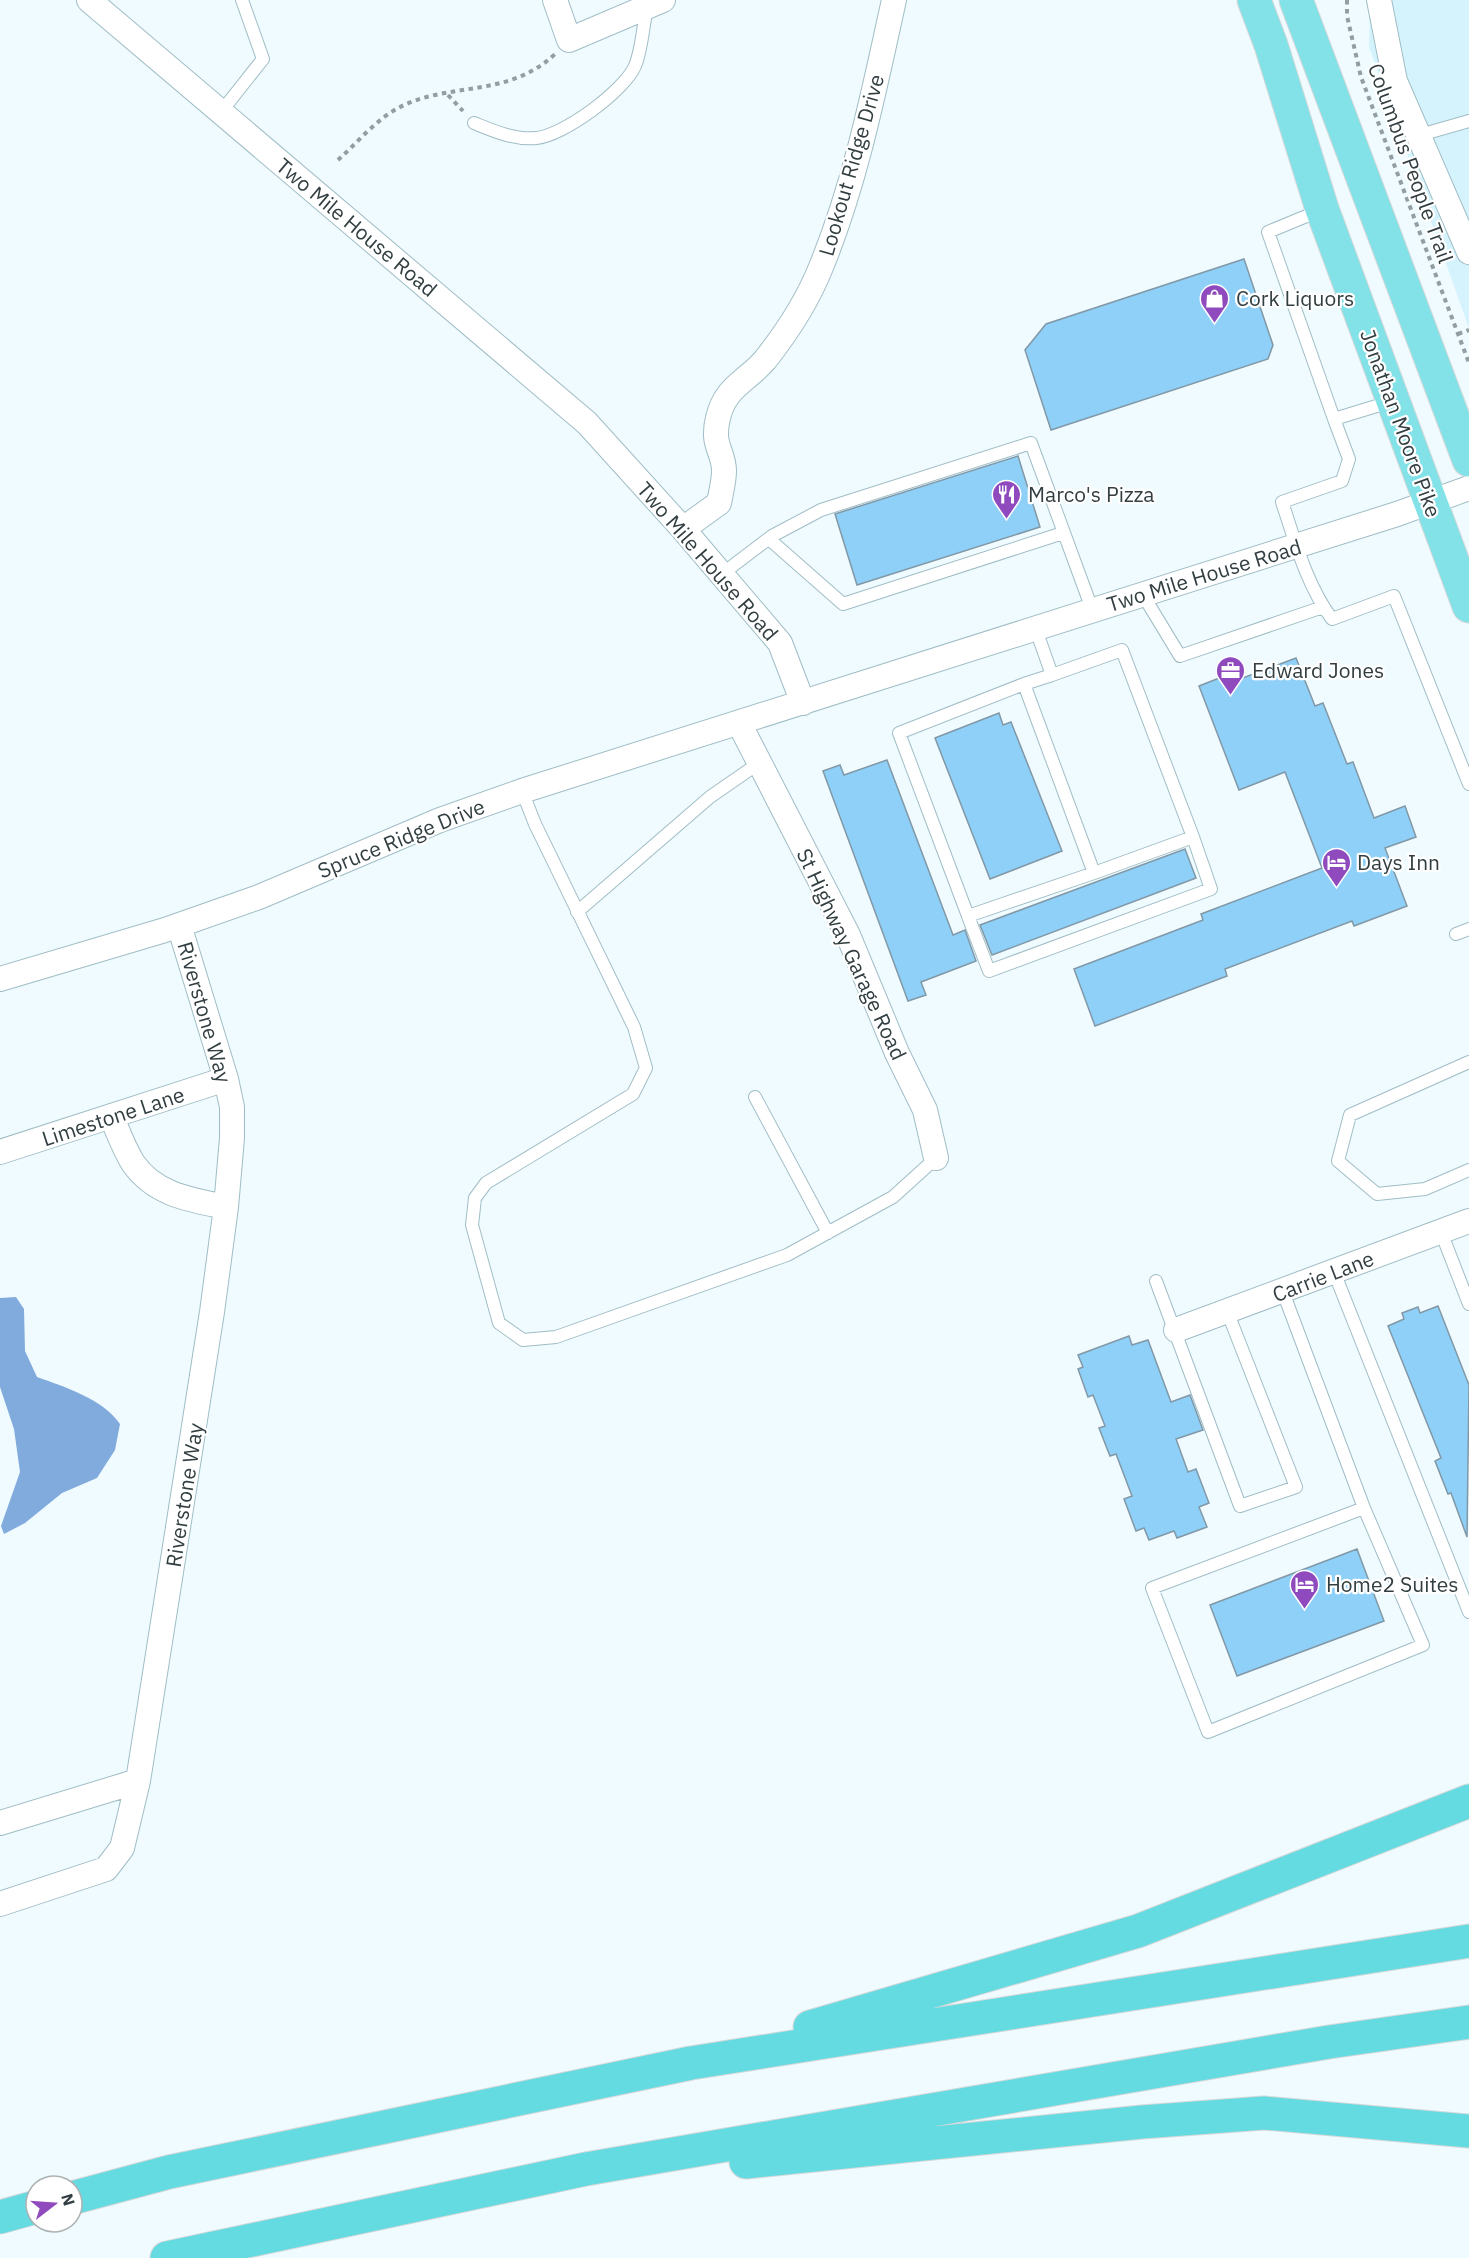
<svg xmlns="http://www.w3.org/2000/svg" width="1469" height="2258" font-family="'IBM Plex Sans',sans-serif">
  <rect width="100%" height="100%" fill="#effbfe"/>
  <path fill="#d4f3fd" d="M1370,0H1469V328L1369,47Z"/>
  <path fill="#81aadd" d="M16,1297L24,1309L25,1351L37,1377C65,1387 103,1399 120,1424L115,1450L97,1478L62,1493L25,1523L4,1534L1,1526L20,1472L14,1429L0,1387V1298Z"/>
  <path fill="#8fd0f8" stroke="#8198a7" stroke-width="1.5" d="M1244,259L1273,345L1268,359L1051,430L1025,350L1046,324Z
    M1018,456L1040,527L857,585L835,514Z
    M1296,658L1315,706L1323,703L1347,764L1353,762L1374,818L1405,806L1416,837L1385,848L1407,906L1354,926L1352,921L1225,969L1227,976L1095,1026L1074,969L1203,920L1201,914L1322,868L1285,772L1239,790L1199,686L1237,671L1240,679Z
    M999,713L1003,725L1011,722L1062,851L990,879L935,738Z
    M887,760L953,935L965,930L976,961L921,982L926,995L908,1001L823,771L840,765L844,775Z
    M1185,849L1196,878L992,955L980,925Z
    M1438,1306L1469,1385L1467,1537L1451,1493L1448,1494L1435,1461L1441,1458L1388,1326L1404,1319L1402,1313L1418,1307L1420,1313Z
    M1129,1336L1132,1345L1148,1340L1171,1402L1190,1395L1203,1430L1176,1439L1188,1472L1196,1469L1209,1503L1199,1507L1207,1527L1177,1538L1174,1531L1149,1540L1144,1528L1136,1531L1124,1499L1132,1496L1116,1454L1110,1456L1099,1428L1105,1426L1093,1395L1088,1397L1078,1369L1083,1367L1078,1355Z
    M1357,1549L1384,1621L1237,1676L1210,1605Z"/>
  <g fill="none" stroke-linecap="round" stroke-linejoin="round">
    <defs>
      <path id="service" d="M221,112L263,59L242,0
        M474,123C494,131 514,140 536,138C563,136 624,91 635,66C642,49 643,26 647,7
        M1420,135L1469,121
        M1321,210L1268,232L1334,419L1393,401
        M1334,419L1349,459L1342,481L1282,502C1295,541 1307,586 1332,619L1394,596L1469,784
        M769,539L843,604L1063,533
        M722,574L772,536L821,510L1031,443L1092,609
        M1143,595L1180,656L1323,607
        M1035,627L1052,675L1122,650L1193,837
        M1024,684L899,733L968,916L1094,873
        M522,791L535,824L634,1027L646,1068L633,1094L486,1183L475,1198L472,1225L499,1323L523,1340L556,1337L787,1255L893,1197L936,1158
        M577,912L710,797L759,763
        M968,916L989,971L1211,889L1193,837L1094,873L1024,684L1052,675
        M1456,934L1469,929
        M1469,1062L1350,1115L1338,1161L1377,1194L1425,1189L1469,1170
        M755,1097L828,1233
        M1441,1232L1469,1304
        M1334,1272L1469,1612
        M1156,1281L1240,1506L1296,1487L1227,1311
        M1283,1292L1364,1508L1423,1645L1208,1732L1152,1588L1364,1508"/>
      <path id="minor" d="M89,0L587,423L683,529L780,643L803,703
        M555,0L569,40L663,0
        M1379,0L1395,81L1469,252
        M683,529L719,503C721,492 724,481 724,471C724,451 711,446 718,418C725,387 746,382 765,360C788,331 807,302 821,267C856,182 874,90 894,0
        M739,723L848,935L897,1053L925,1110L936,1158
        M0,979L165,930L259,897L440,820L522,791L1397,514L1469,488
        M111,1116C118,1131 124,1149 133,1163C155,1195 191,1200 226,1207
        M0,1152L226,1079
        M1176,1330L1469,1221
        M0,1823L138,1781
        M0,1904L106,1869L122,1848L138,1781L212,1312L226,1207L232,1138V1107L226,1079L179,925"/>
      <path id="trunk" d="M1254,0L1271,45L1322,209L1469,606
        M1296,0L1469,460"/>
      <path id="motorway" d="M810,2027L1138,1931L1469,1801
        M746,2162L1142,2122L1264,2113L1469,2131
        M72,2198L169,2172L691,2063L1469,1941
        M0,2217L36,2207
        M167,2258L586,2169L1329,2042L1469,2022"/>
    </defs>
    <use href="#service" stroke="#a0bdc6" stroke-width="14"/>
    <use href="#minor" stroke="#a0bdc6" stroke-width="26"/>
    <use href="#trunk" stroke="#d6d8d9" stroke-width="35"/>
    <use href="#motorway" stroke="#d6d8d9" stroke-width="35"/>
    <path stroke="#929ea1" stroke-width="4" stroke-dasharray="4.5 4.5" stroke-linecap="butt" d="M1347,0V16L1361,77L1469,363
      M448,95L463,111
      M338,160C355,145 373,123 393,111C443,80 507,100 555,54
      M1458,334L1469,330"/>
    <use href="#service" stroke="#fff" stroke-width="12"/>
    <use href="#minor" stroke="#fff" stroke-width="24"/>
    <use href="#trunk" stroke="#83e2e7" stroke-width="33"/>
    <use href="#motorway" stroke="#64dbe1" stroke-width="33"/>
  </g>
  <defs>
    <symbol id="shop-pin" viewBox="-11 -11 22 30"><path d="M0 17L-7.5 6A9.5 9.5 0 1 1 7.5 6Z" fill="#8f4abd" stroke="#fff"/><path d="M-5-2.5h2.3a2.7 3.5 0 0 1 5.4 0H5L5.5 6h-11ZM-1.5-2.5h3a1.5 2.3 0 0 0-3 0Z" fill="#fff"/></symbol>
    <symbol id="restaurant-pin" viewBox="-11 -11 22 30"><path d="M0 17L-7.5 6A9.5 9.5 0 1 1 7.5 6Z" fill="#8f4abd" stroke="#fff"/><path d="M-5-6h1v4h1v-4h1v4h1v-4h1v5L-1.5 .5V6h-2V.5L-5-1ZM5-6V6H3V1.5H1.5Q1.5-4 5-6Z" fill="#fff"/></symbol>
    <symbol id="office-pin" viewBox="-11 -11 22 30"><path d="M0 17L-7.5 6A9.5 9.5 0 1 1 7.5 6Z" fill="#8f4abd" stroke="#fff"/><path d="M-6-3h4V-5.5h4V-3h4V5H-6ZM-1-4.5V-3h2v-1.5ZM-6 0V1H6V0Z" fill="#fff"/></symbol>
    <symbol id="hotel-pin" viewBox="-11 -11 22 30"><path d="M0 17L-7.5 6A9.5 9.5 0 1 1 7.5 6Z" fill="#8f4abd" stroke="#fff"/><path d="M-6-4.5h1.5V1H6V5H4.5V3h-9V5H-6ZM-4 0a1.8 1.8 0 1 1 3.6 0ZM.5 0V-2.5h3Q6-2.5 6 0Z" fill="#fff"/></symbol>
  </defs>
  <g fill-rule="evenodd">
    <use href="#shop-pin" x="1198" y="282" width="33" height="45"/>
    <use href="#restaurant-pin" x="990" y="478" width="33" height="45"/>
    <use href="#office-pin" x="1214" y="654" width="33" height="45"/>
    <use href="#hotel-pin" x="1320" y="846" width="33" height="45"/>
    <use href="#hotel-pin" x="1288" y="1568" width="33" height="45"/>
  </g>
  <g text-anchor="middle" dominant-baseline="central" stroke-width="4.5" stroke-linejoin="round" paint-order="stroke">
    <g font-size="21" fill="#323e41" stroke="#fff">
      <text transform="translate(1411 163) rotate(70)">Columbus People Trail</text>
      <text transform="translate(851 165) rotate(-74)">Lookout Ridge Drive</text>
      <text transform="translate(357 227) rotate(40)">Two Mile House Road</text>
      <text transform="translate(1401 423) rotate(70)">Jonathan Moore Pike</text>
      <text transform="translate(708 561) rotate(49)">Two Mile House Road</text>
      <text transform="translate(1204 575) rotate(-17)">Two Mile House Road</text>
      <text transform="translate(401 838) rotate(-22)">Spruce Ridge Drive</text>
      <text transform="translate(852 954) rotate(65)">St Highway Garage Road</text>
      <text transform="translate(205 1012) rotate(74)">Riverstone Way</text>
      <text transform="translate(113 1116) rotate(-18)">Limestone Lane</text>
      <text transform="translate(1323 1276) rotate(-21)">Carrie Lane</text>
      <text transform="translate(184 1495) rotate(-81)">Riverstone Way</text>
    </g>
    <g font-size="21" fill="#323e41" stroke="#fff" text-anchor="start">
      <text x="1236" y="298">Cork Liquors</text>
      <text x="1028" y="494">Marco's Pizza</text>
      <text x="1252" y="670">Edward Jones</text>
      <text x="1357" y="862">Days Inn</text>
      <text x="1326" y="1584">Home2 Suites</text>
    </g>
  </g>
  <g transform="translate(54 2204) rotate(73)"><circle r="28" fill="#ffffff" stroke="#adb2b3" stroke-width="1.5"/>
  <path d="M0-4.5L10 22L0 15L-10 22Z" fill="#8f4abd"/>
  <text y="-9" font-size="16" font-weight="bold" text-anchor="middle" fill="#323e41">N</text>
  </g>
</svg>
